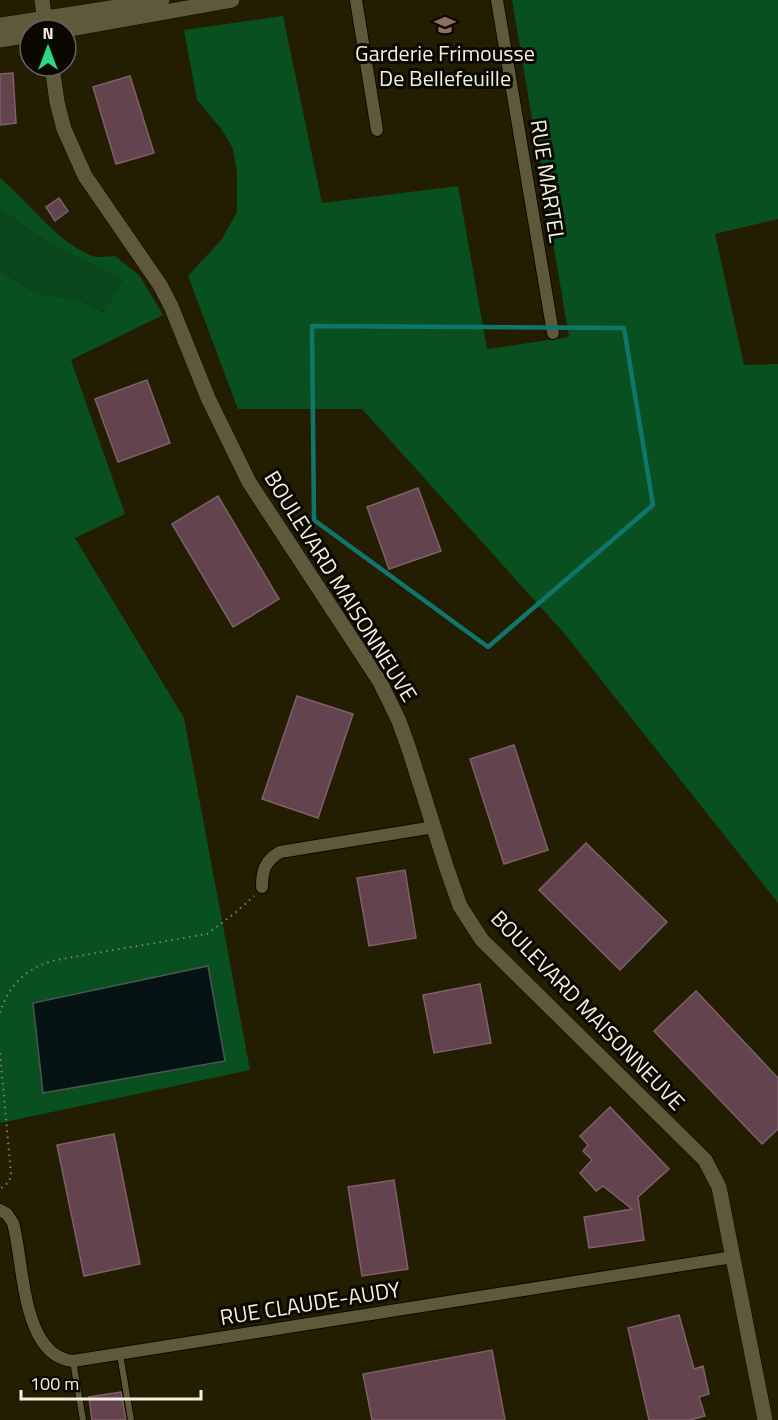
<svg xmlns="http://www.w3.org/2000/svg" width="778" height="1420" font-family="'Titillium Web',sans-serif">
  <rect width="100%" height="100%" fill="#231e02"/>
  <path fill="#0a471c" d="M0,209L49,243L123,280L105,312L82,301L36,293L0,271Z"/>
  <path fill="#08501f" d="M512,0H778V219L715,234L744,365L778,364V903L564,633L362,409H238L188,276L222,239L237,212V173L233,149L222,130L197,100L184,30L283,16L322,203L458,186L487,349L569,337Z
    M0,178C28,201 58,243 92,256C99,258 108,256 115,256L139,275L163,315L71,360L125,514L75,538L184,718L250,1070L0,1123V271L36,293L82,301L104,312L123,280L49,243L0,209Z"/>
  <path fill="#051314" stroke="#4c5551" stroke-width="1.5" d="M208,966L225,1061L43,1093L33,1003Z"/>
  <path fill="#62434e" stroke="#805f6b" stroke-width="1.5" d="M13,73L16,123L0,125V74Z
    M130,76L154,153L116,164L93,87Z
    M59,198L68,211L55,221L46,207Z
    M147,380L170,443L118,462L95,399Z
    M418,488L441,551L389,569L367,507Z
    M218,496L279,599L233,627L172,524Z
    M297,696L353,714L318,818L262,799Z
    M514,745L548,850L504,864L470,759Z
    M586,843L667,922L620,970L539,890Z
    M405,870L416,938L369,946L357,878Z
    M480,984L491,1043L434,1053L423,995Z
    M696,991L778,1078V1129L762,1144L654,1031Z
    M610,1107L669,1169L638,1197L644,1240L589,1248L584,1217L632,1209L603,1186L596,1191L580,1173L592,1160L583,1151L588,1145L580,1136Z
    M114,1134L140,1264L84,1276L57,1145Z
    M394,1180L408,1269L362,1276L348,1187Z
    M679,1315L694,1369L703,1366L709,1394L699,1397L705,1416L690,1420H649L628,1328Z
    M492,1350L505,1420H372L363,1374Z
    M121,1392L126,1420H92L89,1397Z"/>
  <g fill="none" stroke-linecap="round" stroke-linejoin="round">
    <defs>
      <path id="service" d="M120,1354L131,1420
        M73,1361L83,1420"/>
      <path id="minor" d="M356,0L377,130
        M497,0L553,333
        M262,887C262,870 265,861 280,852L434,827
        M0,1210L7,1214L13,1223C24,1262 21,1356 73,1361L733,1257"/>
      <path id="tertiary" d="M42,0L46,30
        M0,25L162,0
        M64,30L232,0
        M0,40L30,35
        M52,66L57,102L64,129L85,176L160,285L171,306L208,398L249,482L380,682L399,721L410,752L446,866L460,906L482,940L705,1160L719,1187L765,1420"/>
    </defs>
    <use href="#service" stroke="#0d0800" stroke-width="8"/>
    <use href="#minor" stroke="#0d0800" stroke-width="14"/>
    <use href="#tertiary" stroke="#0d0800" stroke-width="16"/>
    <path stroke="#85816a" stroke-width="2" stroke-dasharray="1.5 4.5" stroke-linecap="butt" d="M0,1013C8,985 29,966 56,960L207,934L235,913L254,896
      M0,1053L11,1174L9,1182L0,1189"/>
    <use href="#service" stroke="#5e593a" stroke-width="6"/>
    <use href="#minor" stroke="#5e593a" stroke-width="12"/>
    <use href="#tertiary" stroke="#5e593a" stroke-width="15"/>
  </g>
  <path fill="none" stroke="#0f766e" stroke-width="4.5" stroke-linejoin="round" d="M312,326L624,328L653,505L488,647L314,520Z"/>
  <defs>
    <symbol id="school-bare" viewBox="-9 -9 18 18"><path d="M0-5L7-2L0 1L-7-2ZM-4 1L0 2.5L4 1V4Q0 6-4 4Z" fill="#8d6e63" stroke="#0a0801" stroke-width="2.5" paint-order="stroke"/></symbol>
  </defs>
  <g fill-rule="evenodd">
    <use href="#school-bare" x="430" y="10" width="30" height="30"/>
  </g>
  <g text-anchor="middle" dominant-baseline="central" stroke-width="6" stroke-linejoin="round" paint-order="stroke">
    <g font-size="22" fill="#f2f0df" stroke="#0a0801">
      <text x="445" y="53">Garderie Frimousse<tspan x="445" dy="25">De Bellefeuille</tspan></text>
    </g>
    <g font-size="22" fill="#f2f0df" stroke="#0a0801">
      <text transform="translate(548 181) rotate(81)">RUE MARTEL</text>
      <text transform="translate(341 586) rotate(58)">BOULEVARD MAISONNEUVE</text>
      <text transform="translate(588 1010) rotate(46)">BOULEVARD MAISONNEUVE</text>
      <text transform="translate(310 1303) rotate(-9)">RUE CLAUDE-AUDY</text>
    </g>
  </g>
  <g transform="translate(48 48)"><circle r="28" fill="#0a0801" stroke="#67655a" stroke-width="1.5"/>
  <path d="M0-4.5L10 22L0 15L-10 22Z" fill="#2cd884"/>
  <text y="-9" font-size="16" font-weight="bold" text-anchor="middle" fill="#f2f0df">N</text>
  </g>
  <path d="M21 1390v9h180v-9" fill="none" stroke="#f2f0df" stroke-width="3"/>
  <text x="30" y="1390" font-size="18" fill="#f2f0df" stroke="#0a0801" stroke-width="4.5" paint-order="stroke">100 m</text>
</svg>
